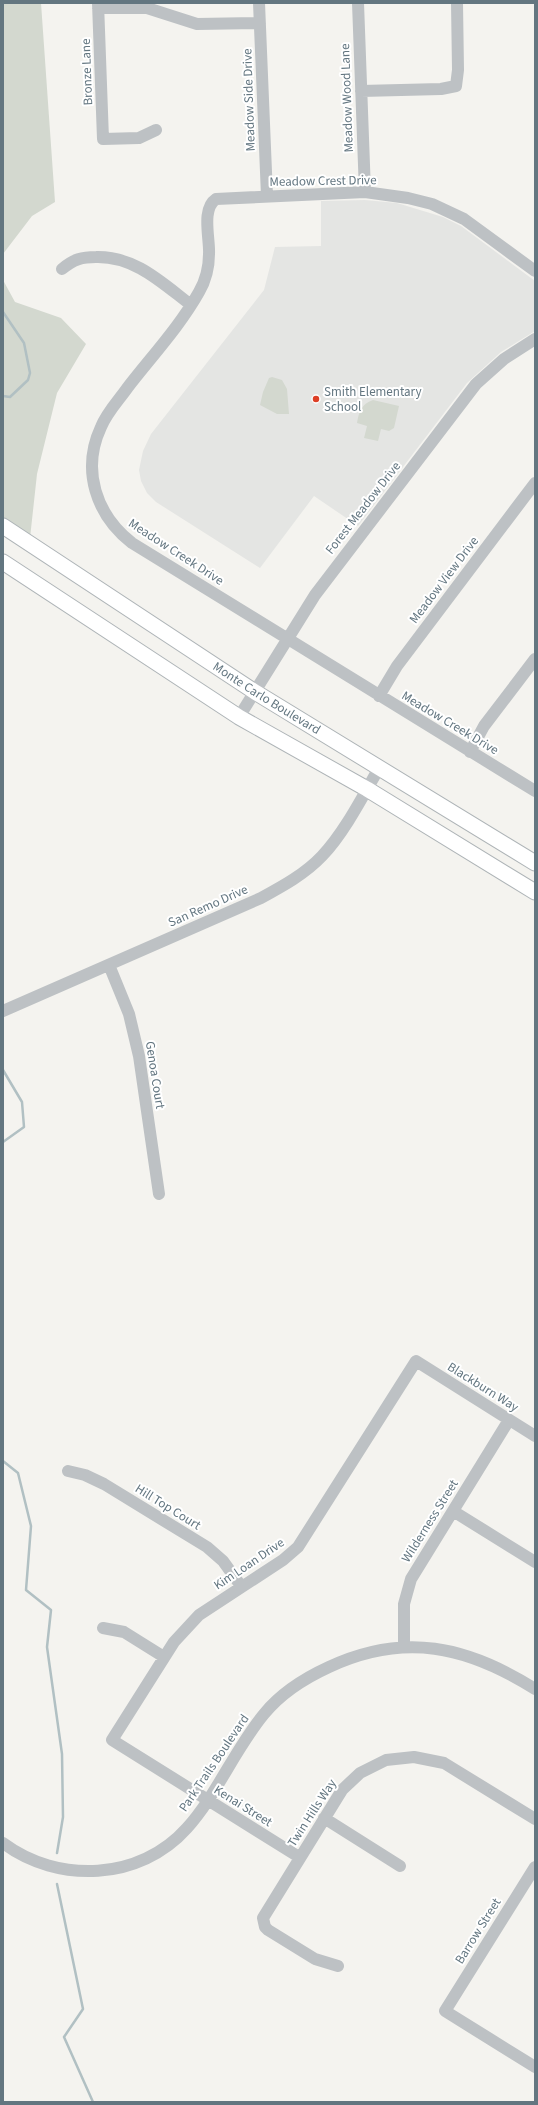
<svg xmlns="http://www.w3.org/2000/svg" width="538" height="2105" font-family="'Source Sans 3',sans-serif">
  <rect width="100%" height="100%" fill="#f4f3ef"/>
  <path fill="#e4e5e3" d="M365,200L397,203L443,217L461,226L535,281V331L501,352L467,383L358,526L314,496L260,568L156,502L147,493L141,481L139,470L143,451L151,434L264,290L275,247L321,246V201Z"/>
  <path fill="#d3d8cf" d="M3,3H41L55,202L32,216L3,254Z
    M3,280L15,302L61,318L86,344L57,393L37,474L30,538L3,519Z
    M272,377L282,380L287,389L289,414H277L260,405L263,392L269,378Z
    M373,400L399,406L394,428L389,431L381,429L378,441L364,438L367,426L357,423C359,412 361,404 373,400Z"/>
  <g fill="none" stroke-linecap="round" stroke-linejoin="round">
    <path stroke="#b1c0c3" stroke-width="2.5" d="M3,312L24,343L30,373L28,380L10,397L3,396
      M3,1070L22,1102L24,1127L3,1142
      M3,1461L18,1473L31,1526L26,1590L51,1610L47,1647L62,1754L63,1817L57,1853
      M57,1884L83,2009L64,2037L93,2102"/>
    <defs>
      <g id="major">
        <path id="s1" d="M3,526L255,692L535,863"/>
        <path d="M3,562L239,717L367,789L535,892"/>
      </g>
    </defs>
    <use href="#major" stroke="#aeb4b7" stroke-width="17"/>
    <path stroke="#bdc1c4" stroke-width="12" d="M98,3L103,139L139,138L156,130
      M259,3L267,196
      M358,3L365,192
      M98,8H147L197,24L260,23
      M361,91L441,89L456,86L458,70L457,3
      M62,269C74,259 82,257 96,257C135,256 162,283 191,305
      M535,271L464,219L432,204L408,198L365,192L216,199C201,209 210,239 209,254C209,268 206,280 199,292C180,326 152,356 128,387C119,400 107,412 101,427C81,470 96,515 132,543L535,791
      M379,696L397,666L535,483
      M239,717L315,595L476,384L504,359L535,339
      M470,752L484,726L535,659
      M109,965L129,1014L139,1056L159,1194
      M3,1011L261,898C283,886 305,874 322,856C344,833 363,796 379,768
      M68,1471L85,1475L104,1484L207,1547L223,1561L241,1586
      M453,1511L535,1562
      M103,1628L124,1632L164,1657
      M404,1647V1604L411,1579L509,1420
      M324,1818L400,1866
      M3,1843C58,1884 140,1881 187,1828C216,1796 235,1749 264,1714C281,1693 305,1678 329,1667C404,1632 467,1646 535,1689
      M299,1857L112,1740L174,1642L199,1615L283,1560L298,1547L416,1361L535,1436
      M535,1867L445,2011L535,2067
      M338,1966L315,1959L268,1930L265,1927L263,1918L342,1790L360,1773L386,1760L414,1757L444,1763L535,1819"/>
    <use href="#major" stroke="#fff" stroke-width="15"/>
  </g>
  <circle fill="#dd3f26" stroke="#fff" stroke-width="1.5" cx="316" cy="399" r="4"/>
  <g text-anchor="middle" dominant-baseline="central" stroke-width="4" stroke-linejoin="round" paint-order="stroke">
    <g font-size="13" fill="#637680" stroke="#fff">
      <text transform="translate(87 72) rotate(-92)">Bronze Lane</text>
      <text transform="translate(347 98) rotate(-92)">Meadow Wood Lane</text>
      <text transform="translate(249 100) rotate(-92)">Meadow Side Drive</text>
      <text transform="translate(323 181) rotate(-1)">Meadow Crest Drive</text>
      <text transform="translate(363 508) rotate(-52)">Forest Meadow Drive</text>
      <text transform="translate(176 552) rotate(33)">Meadow Creek Drive</text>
      <text transform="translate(444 580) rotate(-53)">Meadow View Drive</text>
      <text stroke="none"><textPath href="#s1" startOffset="315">Monte Carlo Boulevard</textPath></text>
      <text transform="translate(450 723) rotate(31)">Meadow Creek Drive</text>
      <text transform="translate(208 906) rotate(-24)">San Remo Drive</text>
      <text transform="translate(155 1075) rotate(81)">Genoa Court</text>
      <text transform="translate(483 1387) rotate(32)">Blackburn Way</text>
      <text transform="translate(168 1507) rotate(32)">Hill Top Court</text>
      <text transform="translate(430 1521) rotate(-58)">Wilderness Street</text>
      <text transform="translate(249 1564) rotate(-34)">Kim Loan Drive</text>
      <text transform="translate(214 1763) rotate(-56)">Park Trails Boulevard</text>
      <text transform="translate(243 1806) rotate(32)">Kenai Street</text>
      <text transform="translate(312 1813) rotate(-57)">Twin Hills Way</text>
      <text transform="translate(478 1931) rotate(-58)">Barrow Street</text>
    </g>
    <g font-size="13" fill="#637680" stroke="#fff" text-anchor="start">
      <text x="324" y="392">Smith Elementary<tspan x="324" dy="15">School</tspan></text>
    </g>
  </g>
  <rect width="538" height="2105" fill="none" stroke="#637680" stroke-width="8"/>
</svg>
